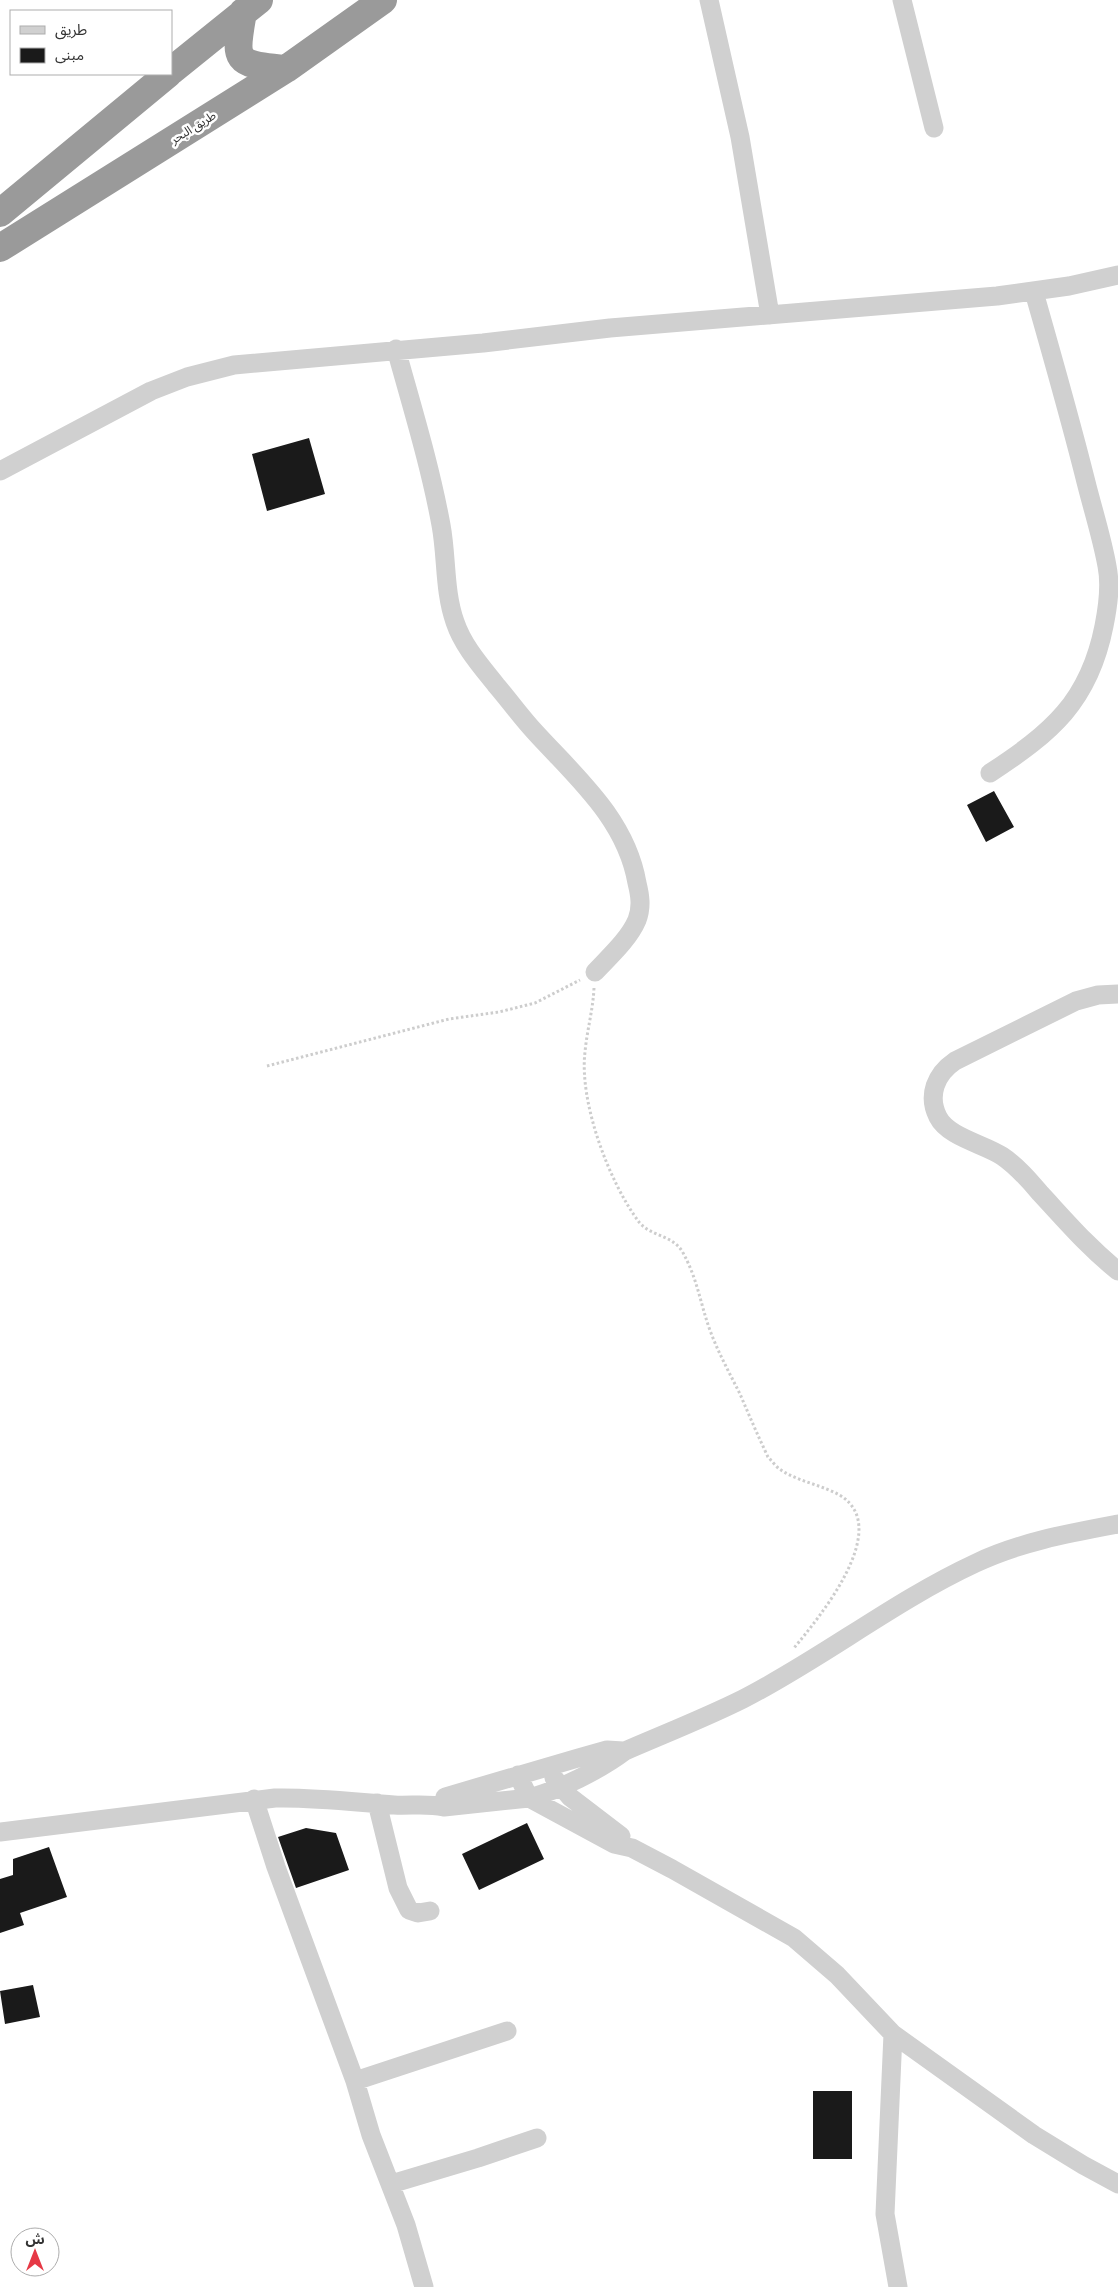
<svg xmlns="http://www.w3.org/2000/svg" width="1118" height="2287" font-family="'PT Sans Narrow','Noto Sans Arabic',sans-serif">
  <rect width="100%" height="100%" fill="#fff"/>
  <path fill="#1a1a1a" d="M309,438L325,494L267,511L252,454Z
    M994,791L1014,827L986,842L967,805Z
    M527,1823L544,1859L479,1890L462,1854Z
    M306,1828L336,1833L349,1870L296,1888L278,1837Z
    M49,1847L67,1897L20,1913L24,1925L0,1933V1879L13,1875V1859Z
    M33,1985L40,2017L5,2024L0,1991Z
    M813,2091H852V2159H813Z"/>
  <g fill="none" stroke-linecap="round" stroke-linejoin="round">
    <path stroke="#cdcdcd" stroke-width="3" stroke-dasharray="2.5 2.5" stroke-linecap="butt" d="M594,988C593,1010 587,1030 585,1052C579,1102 609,1182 639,1222C650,1236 672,1235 682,1251C698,1279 700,1304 711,1333C719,1354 730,1374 740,1394C749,1415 758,1436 768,1457C772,1461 776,1467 781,1470C799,1482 823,1485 841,1496C893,1529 818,1619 794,1648
      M267,1066L449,1019L499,1012L535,1003L580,980"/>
    <path stroke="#d0d0d0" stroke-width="19" d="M709,0L740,137L770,315
      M902,0L934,128
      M396,349C412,407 430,465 441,525C447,557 444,591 455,622C463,646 481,666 496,685C509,700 521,717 535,732C576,777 626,819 637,883C640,895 642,907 637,920C629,939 609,957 595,972
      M0,471L151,391L187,377L234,365L483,343L610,328L997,296L1069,286L1118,275
      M990,773C1051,733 1089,702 1104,626C1108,606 1111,586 1107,566C1102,538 1093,510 1086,482C1070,418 1052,355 1034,292
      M1118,994L1098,995L1076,1001L955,1061C936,1074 927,1095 938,1117C948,1137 984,1144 1002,1156C1017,1166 1029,1180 1040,1193C1066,1221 1089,1248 1118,1271
      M518,1775L529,1798L614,1844L632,1848L672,1869L794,1938L837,1975L893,2034L1034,2135L1083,2165L1118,2184
      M554,1778L570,1797L621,1836
      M445,1797L578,1758L607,1750L623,1751
      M254,1799L276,1867L355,2081L371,2135L406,2225L424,2287
      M377,1803L398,1888L409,1910L418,1913L430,1911
      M0,1832L275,1798C315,1797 354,1802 394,1805C411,1806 427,1803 444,1807L529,1798C559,1790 600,1770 625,1751C664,1734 705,1718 743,1699C823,1658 894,1601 976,1563C1020,1542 1070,1533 1118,1524
      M893,2034L885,2214L898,2287
      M355,2081L507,2031
      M391,2184L478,2158L537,2138"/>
    <path stroke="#9a9a9a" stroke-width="28" d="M243,12C234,62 234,64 286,69
      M171,71L259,0
      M0,213L168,74
      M0,248L286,69L383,0"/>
  </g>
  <g text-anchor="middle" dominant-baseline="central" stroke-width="5" stroke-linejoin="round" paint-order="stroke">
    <g font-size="12" fill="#333" stroke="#fff">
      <text transform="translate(193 127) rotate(-32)">طريق البحر</text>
    </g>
  </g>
  <rect x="10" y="10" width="162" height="65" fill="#ffffff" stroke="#adadad"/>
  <rect x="20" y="26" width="25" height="8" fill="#d0d0d0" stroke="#adadad"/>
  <text x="55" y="35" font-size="15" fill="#333333">طريق</text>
  <rect x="20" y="48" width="25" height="15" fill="#1a1a1a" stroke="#adadad"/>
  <text x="55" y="60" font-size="15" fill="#333333">مبنى</text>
  <g transform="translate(35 2252)"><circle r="24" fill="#ffffff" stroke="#adadad"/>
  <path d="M0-4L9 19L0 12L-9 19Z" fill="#e63946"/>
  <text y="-8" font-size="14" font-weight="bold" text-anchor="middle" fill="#333333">ش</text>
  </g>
</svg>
